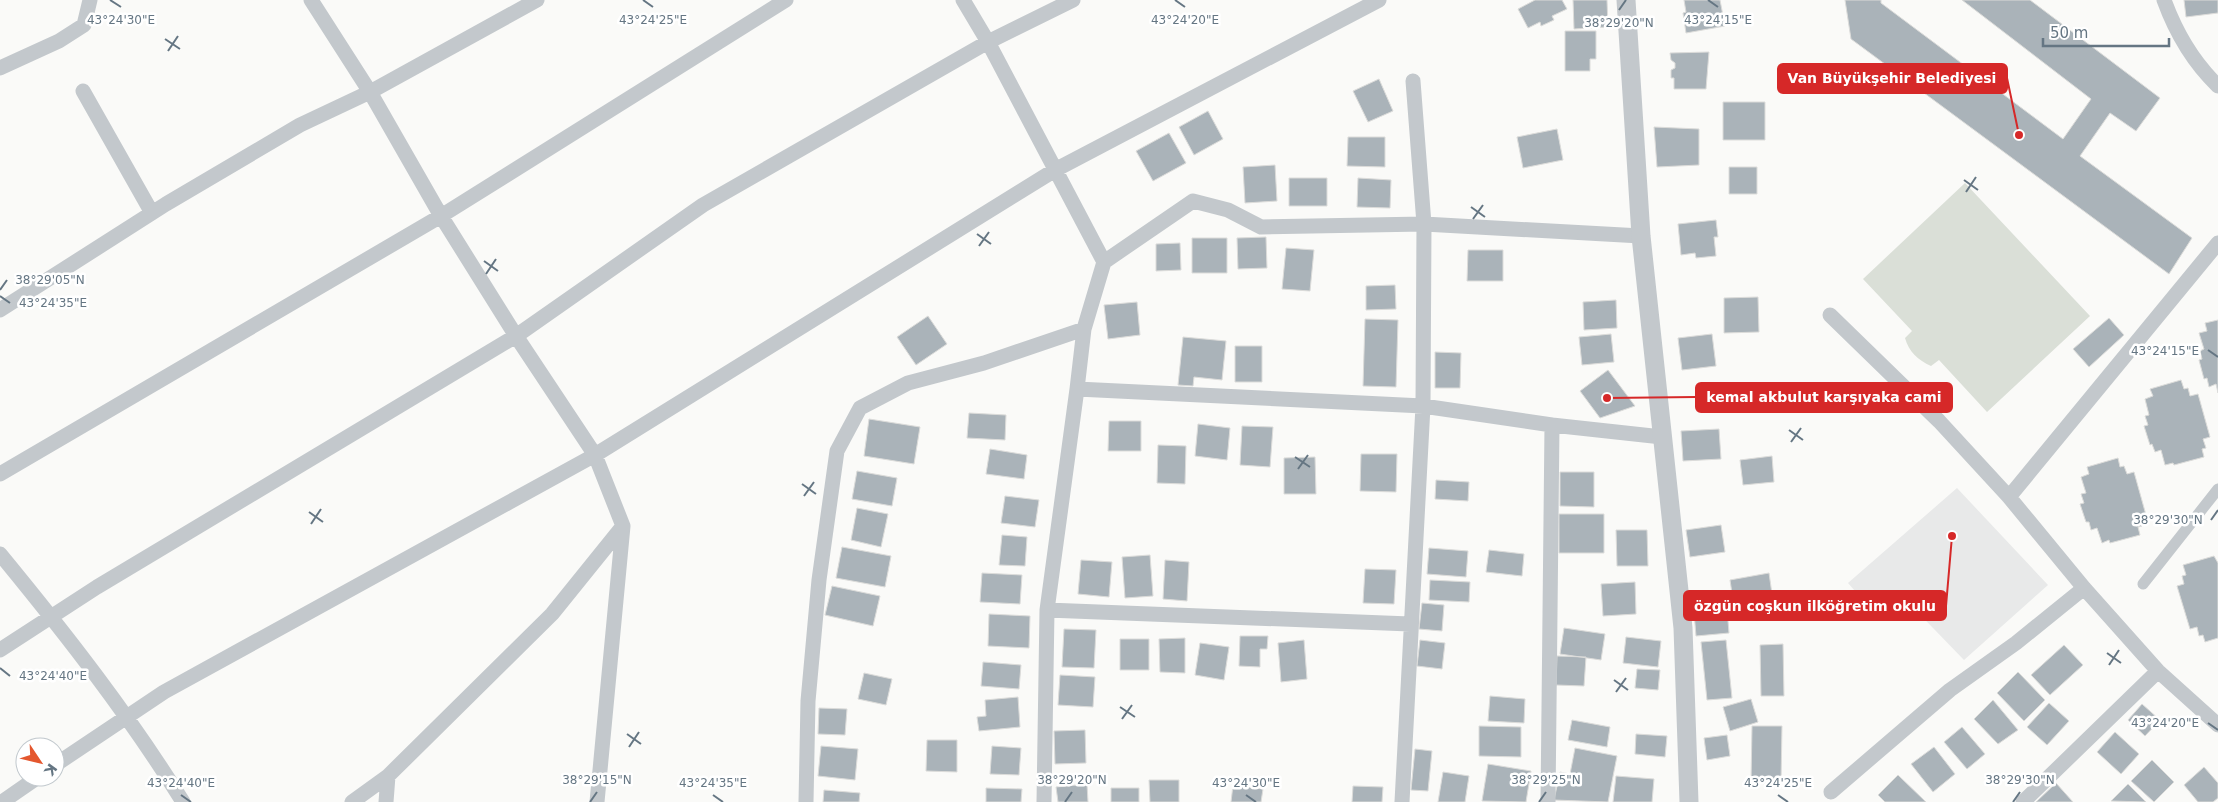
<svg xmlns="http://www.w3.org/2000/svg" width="2218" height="802" font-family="'DejaVu Sans',sans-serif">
  <rect width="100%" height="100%" fill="#fafaf8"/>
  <path fill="#e8e9e9" d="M1957,488L2048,585L1964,660L1902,596L1875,614L1848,583Z"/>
  <path fill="#dadfd7" d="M1965,183L2090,316L1987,412L1939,360L1931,366C1918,360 1909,352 1905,338L1912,331L1863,279Z"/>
  <path fill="#aab3b9" stroke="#dcdcda" d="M1535,0H1562L1567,9L1552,16L1554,20L1541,26L1540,22L1528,28L1518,9Z
    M1573,0H1607L1608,27L1574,29Z
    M1684,0H1720L1725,26L1686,33L1683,13L1686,12Z
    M1845,0H1881V3L2063,139L2091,99L1962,0H2030L2160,98L2136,131L2110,113L2080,156L2192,238L2169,274L1851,39Z
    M2184,0H2218V13L2186,17Z
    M1565,31H1596V59H1590V71H1565Z
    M1709,52L1706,89H1674V78H1671V70L1675,68V63L1671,60L1670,53Z
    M1379,79L1393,111L1368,122L1353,91Z
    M1723,102H1765V140H1723Z
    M1208,111L1223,139L1194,155L1179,127Z
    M1654,127L1699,129V165L1657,167Z
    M1557,129L1563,160L1523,168L1517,137Z
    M1169,133L1186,163L1153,181L1136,151Z
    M1348,137H1385V167L1347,166Z
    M1275,165L1277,201L1245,203L1243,167Z
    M1729,167H1757V194H1729Z
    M1289,178H1327V206H1289Z
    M1358,178L1391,180L1390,208L1357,207Z
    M1716,220L1718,237H1714L1716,256L1696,258L1695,253L1681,255L1678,224Z
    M1266,237L1267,268L1238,269L1237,238Z
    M1192,238H1227V273H1192Z
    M1180,243L1181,270L1156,271V244Z
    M1286,248L1314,250L1310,291L1282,289Z
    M1468,250H1503V281H1467Z
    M1395,285L1396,309L1366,310V286Z
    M1758,297L1759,332L1724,333V298Z
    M1616,300L1617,328L1584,330L1583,302Z
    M1137,302L1140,335L1108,339L1104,305Z
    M928,316L947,344L916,365L897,337Z
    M2109,318L2124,335L2089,367L2073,349Z
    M1365,319L1398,320L1396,387L1363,386Z
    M2218,320V393L2216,384L2209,387L2207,378L2204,379L2199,360L2202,359L2200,351L2204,349L2199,333L2207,331L2205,323Z
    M1611,334L1614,362L1582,365L1579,337Z
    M1712,334L1716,366L1682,370L1678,338Z
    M1183,337L1226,341L1222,380L1194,377L1193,386L1178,385Z
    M1235,346H1262V382H1235Z
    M1435,352L1461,353L1460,388H1435Z
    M1608,370L1635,406L1600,418L1580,391Z
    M2181,380L2184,389L2188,388L2190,396L2198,394L2210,437L2203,439L2206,448L2202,449L2204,457L2174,465L2173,463L2165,465L2161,450L2155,452L2152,444L2150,445L2144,426L2148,425L2145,416L2149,415L2145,399L2153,396L2150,389Z
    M969,413L1006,415L1005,440L967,438Z
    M869,419L920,427L914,464L864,456Z
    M1109,421H1141V451H1108Z
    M1198,424L1230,428L1227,460L1195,456Z
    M1242,426L1273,427L1270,467L1240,465Z
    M1719,429L1721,459L1683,461L1681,431Z
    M1158,445L1186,446L1185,484L1157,483Z
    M990,449L1027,455L1024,479L986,474Z
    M1361,454H1397L1396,492L1360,491Z
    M1772,456L1774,482L1743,485L1740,460Z
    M1315,457L1316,494H1284V458Z
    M2118,458L2120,467L2124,466L2127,474L2134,472L2146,515L2140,517L2142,526L2138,527L2140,535L2110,543L2109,540L2102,543L2097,528L2091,530L2089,522H2086L2080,504L2084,503L2081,494L2086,493L2081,477L2089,474L2087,467Z
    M857,471L897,478L892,506L852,499Z
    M1560,472H1594V507L1560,506Z
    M1436,480L1469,482L1468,501L1435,499Z
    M1005,496L1039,500L1035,527L1001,523Z
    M857,508L888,514L881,547L851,540Z
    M1559,514H1604V553H1559Z
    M1721,525L1725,552L1690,557L1686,530Z
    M1616,530H1647L1648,566H1617Z
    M1002,535L1027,537L1025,566L999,565Z
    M842,547L891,556L885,587L836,578Z
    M1429,548L1468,551L1466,577L1427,574Z
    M1489,550L1524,554L1522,576L1486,572Z
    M1150,555L1153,596L1125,598L1122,557Z
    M2214,556L2218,563V638L2205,642L2203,635L2199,636L2197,627L2190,629L2177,586L2184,584L2182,576L2186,575L2183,565Z
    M1081,560L1112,562L1109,597L1078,594Z
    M1165,560L1189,562L1187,601L1163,599Z
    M1365,569L1396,570L1394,604L1363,603Z
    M982,573L1022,575L1020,604L980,602Z
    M1769,573L1772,594L1733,600L1730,580Z
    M1430,580L1470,582L1469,602L1429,600Z
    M1635,582L1636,614L1603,616L1601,584Z
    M832,586L880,596L873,626L825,615Z
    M1422,603L1444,605L1442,631L1419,629Z
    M1727,609L1729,633L1696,636L1694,612Z
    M989,614L1030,616L1029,648L988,646Z
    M1564,628L1605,634L1601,660L1560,654Z
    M1064,629L1096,630L1094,668L1062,667Z
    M1240,636H1268L1267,649H1260V667L1239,666Z
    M1626,637L1661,641L1658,667L1623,663Z
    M1185,638V673L1160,672L1159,639Z
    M1120,639H1149V670H1120Z
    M1304,640L1307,679L1281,682L1278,643Z
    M1420,640L1445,643L1442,669L1417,666Z
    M1726,640L1732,698L1707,700L1701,642Z
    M1200,643L1229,647L1224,680L1195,675Z
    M1783,644L1784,696H1761L1760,645Z
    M2064,645L2083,665L2050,695L2031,675Z
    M1557,656L1586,657L1584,686L1556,685Z
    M983,662L1021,665L1019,689L981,686Z
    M1637,669L1660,670L1658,690L1635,688Z
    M2018,672L2045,700L2024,721L1997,693Z
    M864,673L892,679L886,705L858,699Z
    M1060,675L1095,677L1093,707L1058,705Z
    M1490,696L1525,699L1524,723L1488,721Z
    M1018,697L1020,727L979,731L977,717L986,716L985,700Z
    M1751,699L1758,722L1730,731L1723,707Z
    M1993,700L2018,730L1998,744L1974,719Z
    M2049,703L2069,721L2047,745L2027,727Z
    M2142,704L2160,720L2145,736L2128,720Z
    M819,708L847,709L845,735L818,734Z
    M1572,720L1610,727L1607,747L1568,740Z
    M1479,726L1521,727V757L1479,756Z
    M1752,726H1782L1781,783H1751Z
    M1962,727L1985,754L1967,769L1944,742Z
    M1085,730L1086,763L1055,764L1054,731Z
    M2115,732L2139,754L2121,774L2097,752Z
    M1636,734L1667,736L1665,757L1635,754Z
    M1727,735L1730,756L1707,760L1704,738Z
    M927,740H957V772L926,771Z
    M821,746L858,749L855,780L818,776Z
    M992,746L1021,748L1019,775L990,774Z
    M1934,747L1955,774L1933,792L1911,764Z
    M1575,748L1617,756L1608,802L1554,800L1560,772L1570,774Z
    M1415,749L1432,751L1428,791L1411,790Z
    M2152,760L2174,782L2154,802L2131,781Z
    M1488,764L1531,771L1526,802L1482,801Z
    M2204,767L2218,783V798L2213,802H2198L2184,785Z
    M1443,772L1469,776L1465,802H1438Z
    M1898,775L1926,802H1885L1878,795Z
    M1616,776L1654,779L1652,802H1613Z
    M1149,780H1179V802H1150Z
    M2056,783L2073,802H2036Z
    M1087,784L1088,802H1058L1056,787Z
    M2128,784L2146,802L2111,801Z
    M1233,785L1263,789L1261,802H1231Z
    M1353,786L1383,787L1382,802H1352Z
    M986,788L1022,789L1021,802H986Z
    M1111,788H1139V802H1111Z
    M824,790L860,793L859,802H823Z"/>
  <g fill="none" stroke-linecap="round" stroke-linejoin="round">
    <path stroke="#c3c8cc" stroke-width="11" d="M2143,584L2218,489"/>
    <path stroke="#c3c8cc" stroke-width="15" d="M311,0L370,92L441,216L516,336L595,455L623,526L597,802
      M963,0L988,42L1104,262L1193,201L1228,210L1261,227L1424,224L1641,236
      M2164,0C2176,33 2193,62 2218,86
      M0,68L59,41L84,25L90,0
      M83,91L152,213
      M1104,262L1084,329L1077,389L1423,406L1552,425L1548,802
      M0,310L166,204L300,125L370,92L537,0
      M1830,315L1939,421L2009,497L2084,588L2158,671L2218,725
      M1552,425L1662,437
      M0,474L441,216L786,0
      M2009,497L2218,243
      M0,554C65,633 129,715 183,802
      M1047,610L1410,624
      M0,650L97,587L516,336L703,205L988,42L1073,0
      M55,765L164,692L595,455L1055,170L1379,0
      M1831,792L1950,690L2016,643L2084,588
      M2,802L38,777
      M352,802L388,776L552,614L623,526
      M386,802L388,776
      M806,802L808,701L819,580L837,451L860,408L908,383L984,363L1084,329
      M1044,802L1047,610L1077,389
      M1402,802L1423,406L1424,224L1413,81
      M2023,802L2158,671"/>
    <path stroke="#c3c8cc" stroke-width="19" d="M1626,0L1641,236L1683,628L1689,802"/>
  </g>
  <path fill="none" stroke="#657683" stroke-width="2" d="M110,0L121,7M643,0L653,7M1175,0L1185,7M1708,0L1718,7M1619,10L1626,0M165,39L180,49M168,51L178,36M1964,180L1978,190M1966,192L1976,177M1471,207L1485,217M1473,219L1483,205M977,234L991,244M979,246L989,232M484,261L498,271M486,274L496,259M0,290L7,280M0,296L10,303M2208,350L2218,357M1789,430L1803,440M1791,442L1801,428M1295,457L1310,467M1298,469L1308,455M802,484L816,494M804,496L814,482M309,512L323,522M2211,520L2218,510M311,524L321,509M2107,653L2121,663M2109,665L2119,650M0,668L10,676M1614,680L1628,690M1616,692L1626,678M1120,707L1135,717M1122,719L1132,705M2208,723L2218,730M627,734L641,744M629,747L639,732M181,795L191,802M713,795L723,802M1246,795L1256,802M1778,795L1788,802M590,802L597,792M1065,802L1072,792M1539,802L1546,792M2013,802L2020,792"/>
  <g font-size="12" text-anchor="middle" fill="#657683" stroke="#fff" stroke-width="5" stroke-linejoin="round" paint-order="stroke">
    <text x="121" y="24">43°24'30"E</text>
    <text x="653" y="24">43°24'25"E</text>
    <text x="1185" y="24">43°24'20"E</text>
    <text x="1718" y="24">43°24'15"E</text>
    <text x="1619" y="27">38°29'20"N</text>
    <text x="50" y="284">38°29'05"N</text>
    <text x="53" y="307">43°24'35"E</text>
    <text x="2165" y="355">43°24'15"E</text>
    <text x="2168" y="524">38°29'30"N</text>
    <text x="53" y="680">43°24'40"E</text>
    <text x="2165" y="727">43°24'20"E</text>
    <text x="597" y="784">38°29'15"N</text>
    <text x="1072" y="784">38°29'20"N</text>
    <text x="1546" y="784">38°29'25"N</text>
    <text x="2020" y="784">38°29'30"N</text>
    <text x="181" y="787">43°24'40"E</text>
    <text x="713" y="787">43°24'35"E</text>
    <text x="1246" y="787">43°24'30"E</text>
    <text x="1778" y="787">43°24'25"E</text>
  </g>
  <path fill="none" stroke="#d62828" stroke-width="2" d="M2019 135L2007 78M1607 398L1696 397M1952 536L1946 606"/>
  <g fill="#d62828" stroke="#fff" stroke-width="2">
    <circle cx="2019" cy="135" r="5"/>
    <circle cx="1607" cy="398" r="5"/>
    <circle cx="1952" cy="536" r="5"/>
  </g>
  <g fill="#d62828" stroke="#d62828" stroke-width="2">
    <rect x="1778" y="64" width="229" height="29" rx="5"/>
    <rect x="1696" y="383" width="256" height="29" rx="5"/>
    <rect x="1684" y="591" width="262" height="29" rx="5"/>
  </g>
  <g font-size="14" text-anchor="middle" font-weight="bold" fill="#fff">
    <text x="1892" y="83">Van Büyükşehir Belediyesi</text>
    <text x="1824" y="402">kemal akbulut karşıyaka cami</text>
    <text x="1815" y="611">özgün coşkun ilköğretim okulu</text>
  </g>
  <g transform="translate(40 762) rotate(125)"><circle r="24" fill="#ffffff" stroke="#c1c8cd"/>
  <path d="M0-4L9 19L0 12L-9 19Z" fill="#e4572e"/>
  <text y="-8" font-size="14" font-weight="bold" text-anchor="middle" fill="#657683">K</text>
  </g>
  <path d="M2043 38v8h126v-8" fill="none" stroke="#657683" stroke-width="2.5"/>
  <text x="2050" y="38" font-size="15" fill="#657683" stroke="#ffffff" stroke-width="4" paint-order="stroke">50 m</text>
</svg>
